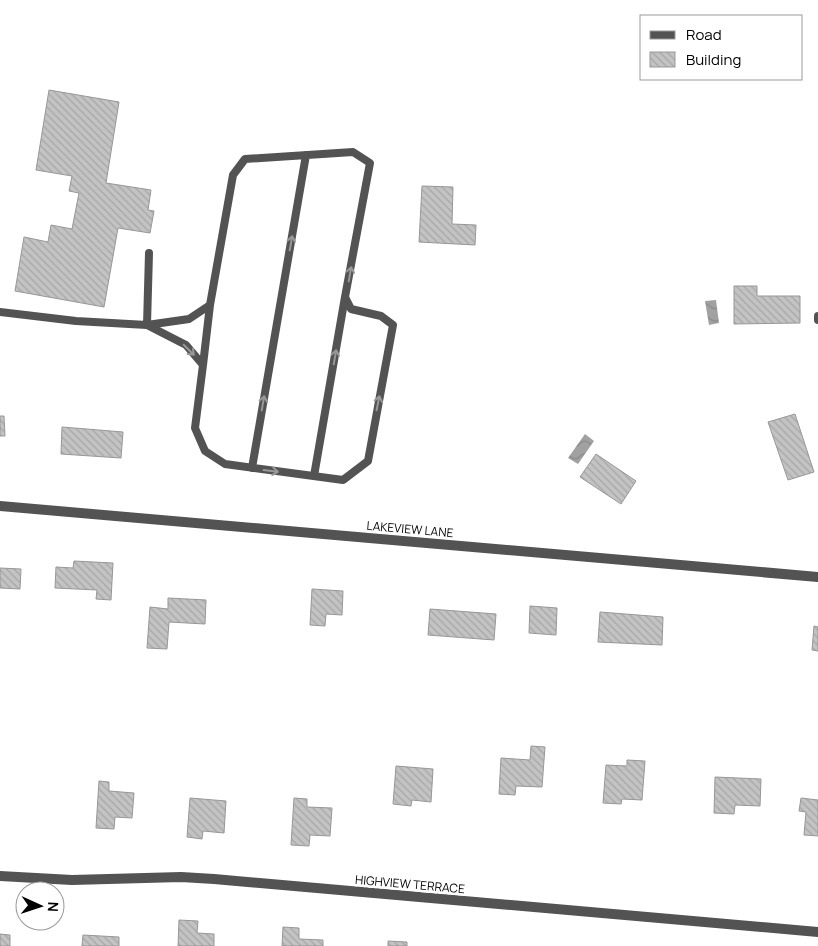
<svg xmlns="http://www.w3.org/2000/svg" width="818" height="946" font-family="Manrope,sans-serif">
  <defs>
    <pattern id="water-waves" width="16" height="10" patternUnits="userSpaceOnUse" patternTransform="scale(1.25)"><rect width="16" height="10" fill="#a1a1a1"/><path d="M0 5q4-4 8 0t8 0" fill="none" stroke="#898989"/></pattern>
    <pattern id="building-back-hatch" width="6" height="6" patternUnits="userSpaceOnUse" patternTransform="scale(1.25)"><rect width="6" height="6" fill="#c3c3c3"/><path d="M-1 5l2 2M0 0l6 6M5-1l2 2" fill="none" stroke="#a6a6a6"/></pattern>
  </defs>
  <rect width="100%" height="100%" fill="#fff"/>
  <path fill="url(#water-waves)" d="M716,300L719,323L709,325L705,301Z
    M585,434L594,441L578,464L568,458Z"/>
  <path fill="url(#building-back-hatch)" stroke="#979797" d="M49,90L119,102L106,183L151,190L148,210L154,211L150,233L118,228L104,307L15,291L24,237L48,242L51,225L72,229L79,193L69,191L72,176L36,170Z
    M422,186L453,187L452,224L476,225L475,245L419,242Z
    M734,286H757V296H800V323L734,324Z
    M795,414L814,472L788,480L768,422Z
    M0,416H4L5,436H0Z
    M62,427L123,432L121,458L61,454Z
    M596,454L636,481L621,504L580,477Z
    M74,561L113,563L111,600L96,599L97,590L55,588L56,567L73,568Z
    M0,568L21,569L20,589L0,588Z
    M312,589L343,591L342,615L326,614L325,626L310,625Z
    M168,598L206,600L205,624L169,622L167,649L147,648L150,607L168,609Z
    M530,606L557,608L556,635L529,633Z
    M430,609L496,614L494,640L428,635Z
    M600,612L663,617L662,645L598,642Z
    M814,626L818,627V651L812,650Z
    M531,746L545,747L542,787L516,786L515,795L499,794L501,758L530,760Z
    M627,760L645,761L642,800L622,799L621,804L603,803L606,765L627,766Z
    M396,766L433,769L431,802L412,800L411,806L393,804Z
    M715,777L761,779L760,806L735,805L734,814L714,813Z
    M99,781L109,782V791L134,793L132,818L115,817L114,829L96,828Z
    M190,798L226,801L224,833L203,831L202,839L187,837Z
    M294,798L307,799V807L332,808L330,836L310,835L309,846L291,845Z
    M801,798L818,800V836L804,835L806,812L799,811Z
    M179,920L198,921L197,933L214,934V946H178Z
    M283,927L299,928V939L323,940V946H282Z
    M0,934L10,935V946H0Z
    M83,935L119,937V946H82Z
    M388,941L407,942V946H388Z"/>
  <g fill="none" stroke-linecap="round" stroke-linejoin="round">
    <path stroke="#535353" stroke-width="8" d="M0,312L76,321L147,325L189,319L210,305L233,175L245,159L353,152L370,163L345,297L351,309L381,316L393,325L368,461L343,480L225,464L205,451L195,428L203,365L186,345L147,325
      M818,316V320
      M147,325L149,253
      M203,365L210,305
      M252,468L306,155
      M314,476L345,297"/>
    <path stroke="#535353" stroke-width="10" d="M0,506L818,577
      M0,876L72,880L181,877L214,879L818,932"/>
  </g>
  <defs><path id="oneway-shaft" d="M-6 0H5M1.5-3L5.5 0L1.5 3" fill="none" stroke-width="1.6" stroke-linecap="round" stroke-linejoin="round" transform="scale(1.25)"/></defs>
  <g stroke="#989898">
    <use href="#oneway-shaft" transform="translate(291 243) rotate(-80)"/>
    <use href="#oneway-shaft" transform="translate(350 274) rotate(-80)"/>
    <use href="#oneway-shaft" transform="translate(189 350) rotate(45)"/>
    <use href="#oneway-shaft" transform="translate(335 357) rotate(-80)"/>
    <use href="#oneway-shaft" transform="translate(263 403) rotate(-80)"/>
    <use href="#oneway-shaft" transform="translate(378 403) rotate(-79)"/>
    <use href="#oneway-shaft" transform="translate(271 471) rotate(7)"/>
  </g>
  <g text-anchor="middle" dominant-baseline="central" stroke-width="5" stroke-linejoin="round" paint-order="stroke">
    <g font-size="12" fill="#000" stroke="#fff">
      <text transform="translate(410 529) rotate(5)">LAKEVIEW LANE</text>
      <text transform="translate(410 884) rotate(5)">HIGHVIEW TERRACE</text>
    </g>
  </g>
  <rect x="640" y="15" width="162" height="65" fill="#ffffff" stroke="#999999"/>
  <rect x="650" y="31" width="25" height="8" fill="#535353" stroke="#999999"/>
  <text x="686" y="40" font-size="15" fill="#000000">Road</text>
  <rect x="650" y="52" width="25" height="15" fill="url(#building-back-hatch)" stroke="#999999"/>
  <text x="686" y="65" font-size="15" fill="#000000">Building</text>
  <g transform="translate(40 906) rotate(93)"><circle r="24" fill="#ffffff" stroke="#999999"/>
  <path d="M0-4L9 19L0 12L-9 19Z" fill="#000000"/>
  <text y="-8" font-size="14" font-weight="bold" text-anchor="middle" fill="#000000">N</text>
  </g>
</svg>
